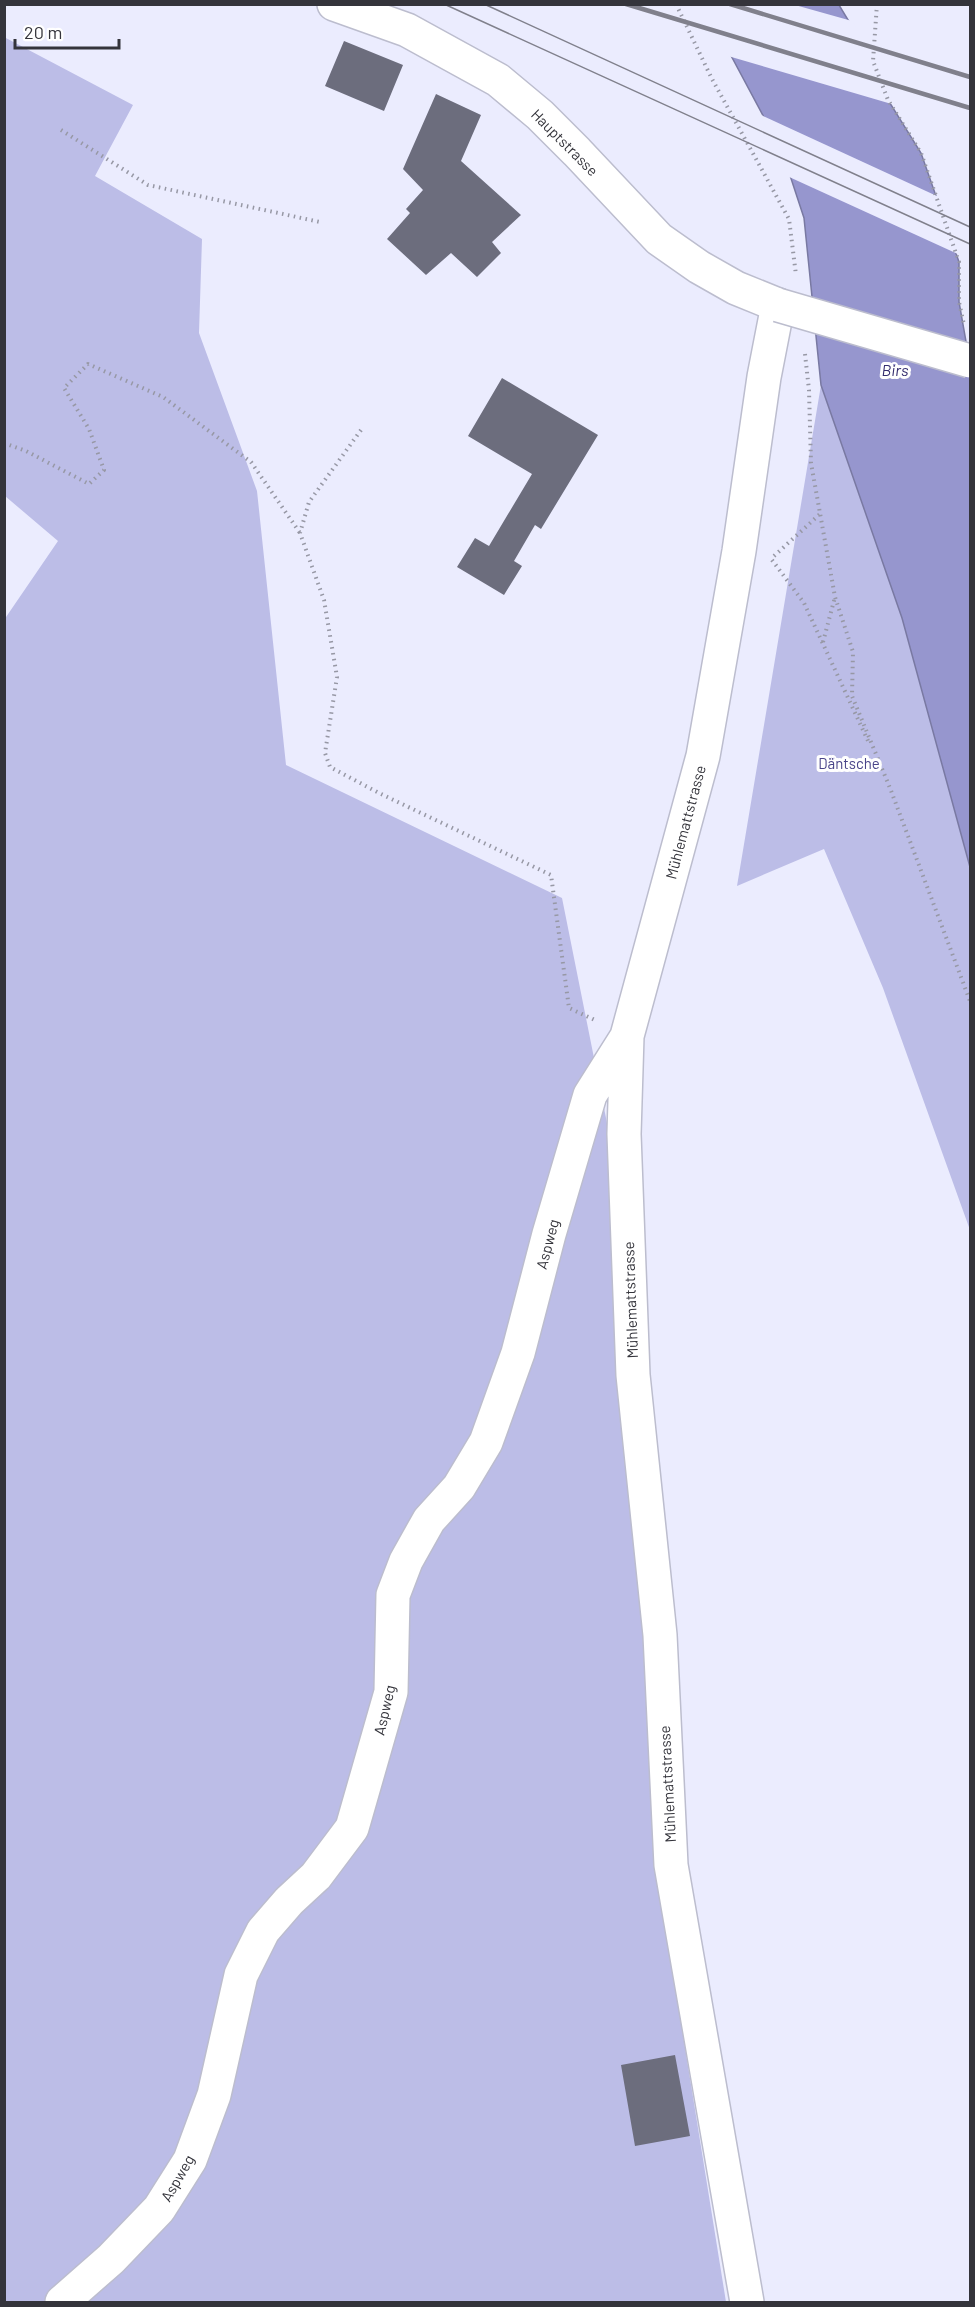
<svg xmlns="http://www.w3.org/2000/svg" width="975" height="2307" font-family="Barlow,sans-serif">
  <rect width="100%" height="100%" fill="#ebecfe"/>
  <path fill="#bcbde7" d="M4,37L133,105L95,176L202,239L199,333L257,491L286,765L562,898L607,1123L619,1373L679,2010L726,2302H5L4,620L58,541L5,496Z
    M821,385L902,618L970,867V1230L883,988L824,849L737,886Z"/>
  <path fill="#9696ce" stroke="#7979a2" stroke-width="1.5" d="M704,5H839L873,61L888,100L921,153L959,262V302L970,364V867L902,618L821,385L804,218L782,151Z"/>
  <path fill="#ebecfe" d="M701,4L795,5L852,21L875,60L895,105L728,56Z
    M759,114L939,197L960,255L787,176L779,153Z"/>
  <path fill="#6c6d7d" d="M344,41L403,65L384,111L325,86Z
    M436,94L481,115L461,161L521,215L492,242L501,253L477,277L451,253L426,275L387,239L410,213L406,209L423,190L403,169Z
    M502,378L598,435L541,529L535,525L514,561L522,566L504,595L457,567L475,538L489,546L532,474L468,436Z
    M675,2055L690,2136L635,2146L621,2065Z"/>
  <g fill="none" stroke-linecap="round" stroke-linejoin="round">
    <defs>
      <path id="street" d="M62,2302L111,2259L159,2209L190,2160L214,2095L241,1975L263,1931L289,1901L316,1876L352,1828L391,1692L393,1595L406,1561L429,1520L459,1487L486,1442L518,1353L549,1234L590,1095L626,1038
        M747,2302L671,1865L660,1635L633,1375L624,1134L627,1036L703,756L739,551L764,377L778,305"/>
      <path id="secondary" d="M334,4L407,30L498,80L540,115L577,152L659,239L699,267L736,288L778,305"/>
    </defs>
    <use href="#street" stroke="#bcbdce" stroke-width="36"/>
    <use href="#secondary" stroke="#bcbdce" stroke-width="36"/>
    <path stroke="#9798a5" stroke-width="4" stroke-dasharray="1.5 4.5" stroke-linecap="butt" d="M676,4L712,79L789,219L796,275
      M877,4L873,61L888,100L921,153L959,262V302L964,325
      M61,130L148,185L320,222
      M805,354L809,390L811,463L835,597L853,652L852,696L890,788L970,1001
      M361,430L309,502L300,533L324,600L337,677L325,753L330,767L379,793L551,875L569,1008L597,1021
      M4,443L26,451L89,484L104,470L89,429L64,388L88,364L163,397L251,462L300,533
      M774,556L820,514
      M772,560L804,603L869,743
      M823,642L835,597"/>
    <use href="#street" stroke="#fff" stroke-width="33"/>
    <use href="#secondary" stroke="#fff" stroke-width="33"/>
    <path stroke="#80808c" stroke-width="1.5" d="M444,4L970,244
      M484,4L970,227"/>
    <path stroke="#80808c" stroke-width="4.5" d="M626,4L970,108
      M730,4L970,77"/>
    <defs>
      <path id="secondary-bridge" d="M778,305L970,361"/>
    </defs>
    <use href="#secondary-bridge" stroke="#bcbdce" stroke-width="36" stroke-linecap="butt"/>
    <use href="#secondary-bridge" stroke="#fff" stroke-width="33"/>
  </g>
  <g text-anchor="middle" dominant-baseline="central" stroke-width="6" stroke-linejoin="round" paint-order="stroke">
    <g font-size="15" fill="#34343b" stroke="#fff">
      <text transform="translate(565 142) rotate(45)">Hauptstrasse</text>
      <text transform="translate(685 822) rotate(-75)">Mühlemattstrasse</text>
      <text transform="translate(547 1244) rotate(-75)">Aspweg</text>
      <text transform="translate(630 1300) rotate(-92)">Mühlemattstrasse</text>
      <text transform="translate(384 1710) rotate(-77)">Aspweg</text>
      <text transform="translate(667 1784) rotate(-93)">Mühlemattstrasse</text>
      <text transform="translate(177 2178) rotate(-60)">Aspweg</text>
    </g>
    <g font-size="15" fill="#494489" stroke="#fff">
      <text x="849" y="763">Däntsche</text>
    </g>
    <g font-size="16" font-style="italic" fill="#342d6f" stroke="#fff">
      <text x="895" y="369">Birs</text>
    </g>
  </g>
  <rect width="975" height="2307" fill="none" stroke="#34343b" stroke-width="12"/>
  <path d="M15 39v9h104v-9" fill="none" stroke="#34343b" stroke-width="3"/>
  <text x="24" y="39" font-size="18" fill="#34343b" stroke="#ffffff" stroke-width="4.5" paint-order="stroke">20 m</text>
</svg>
